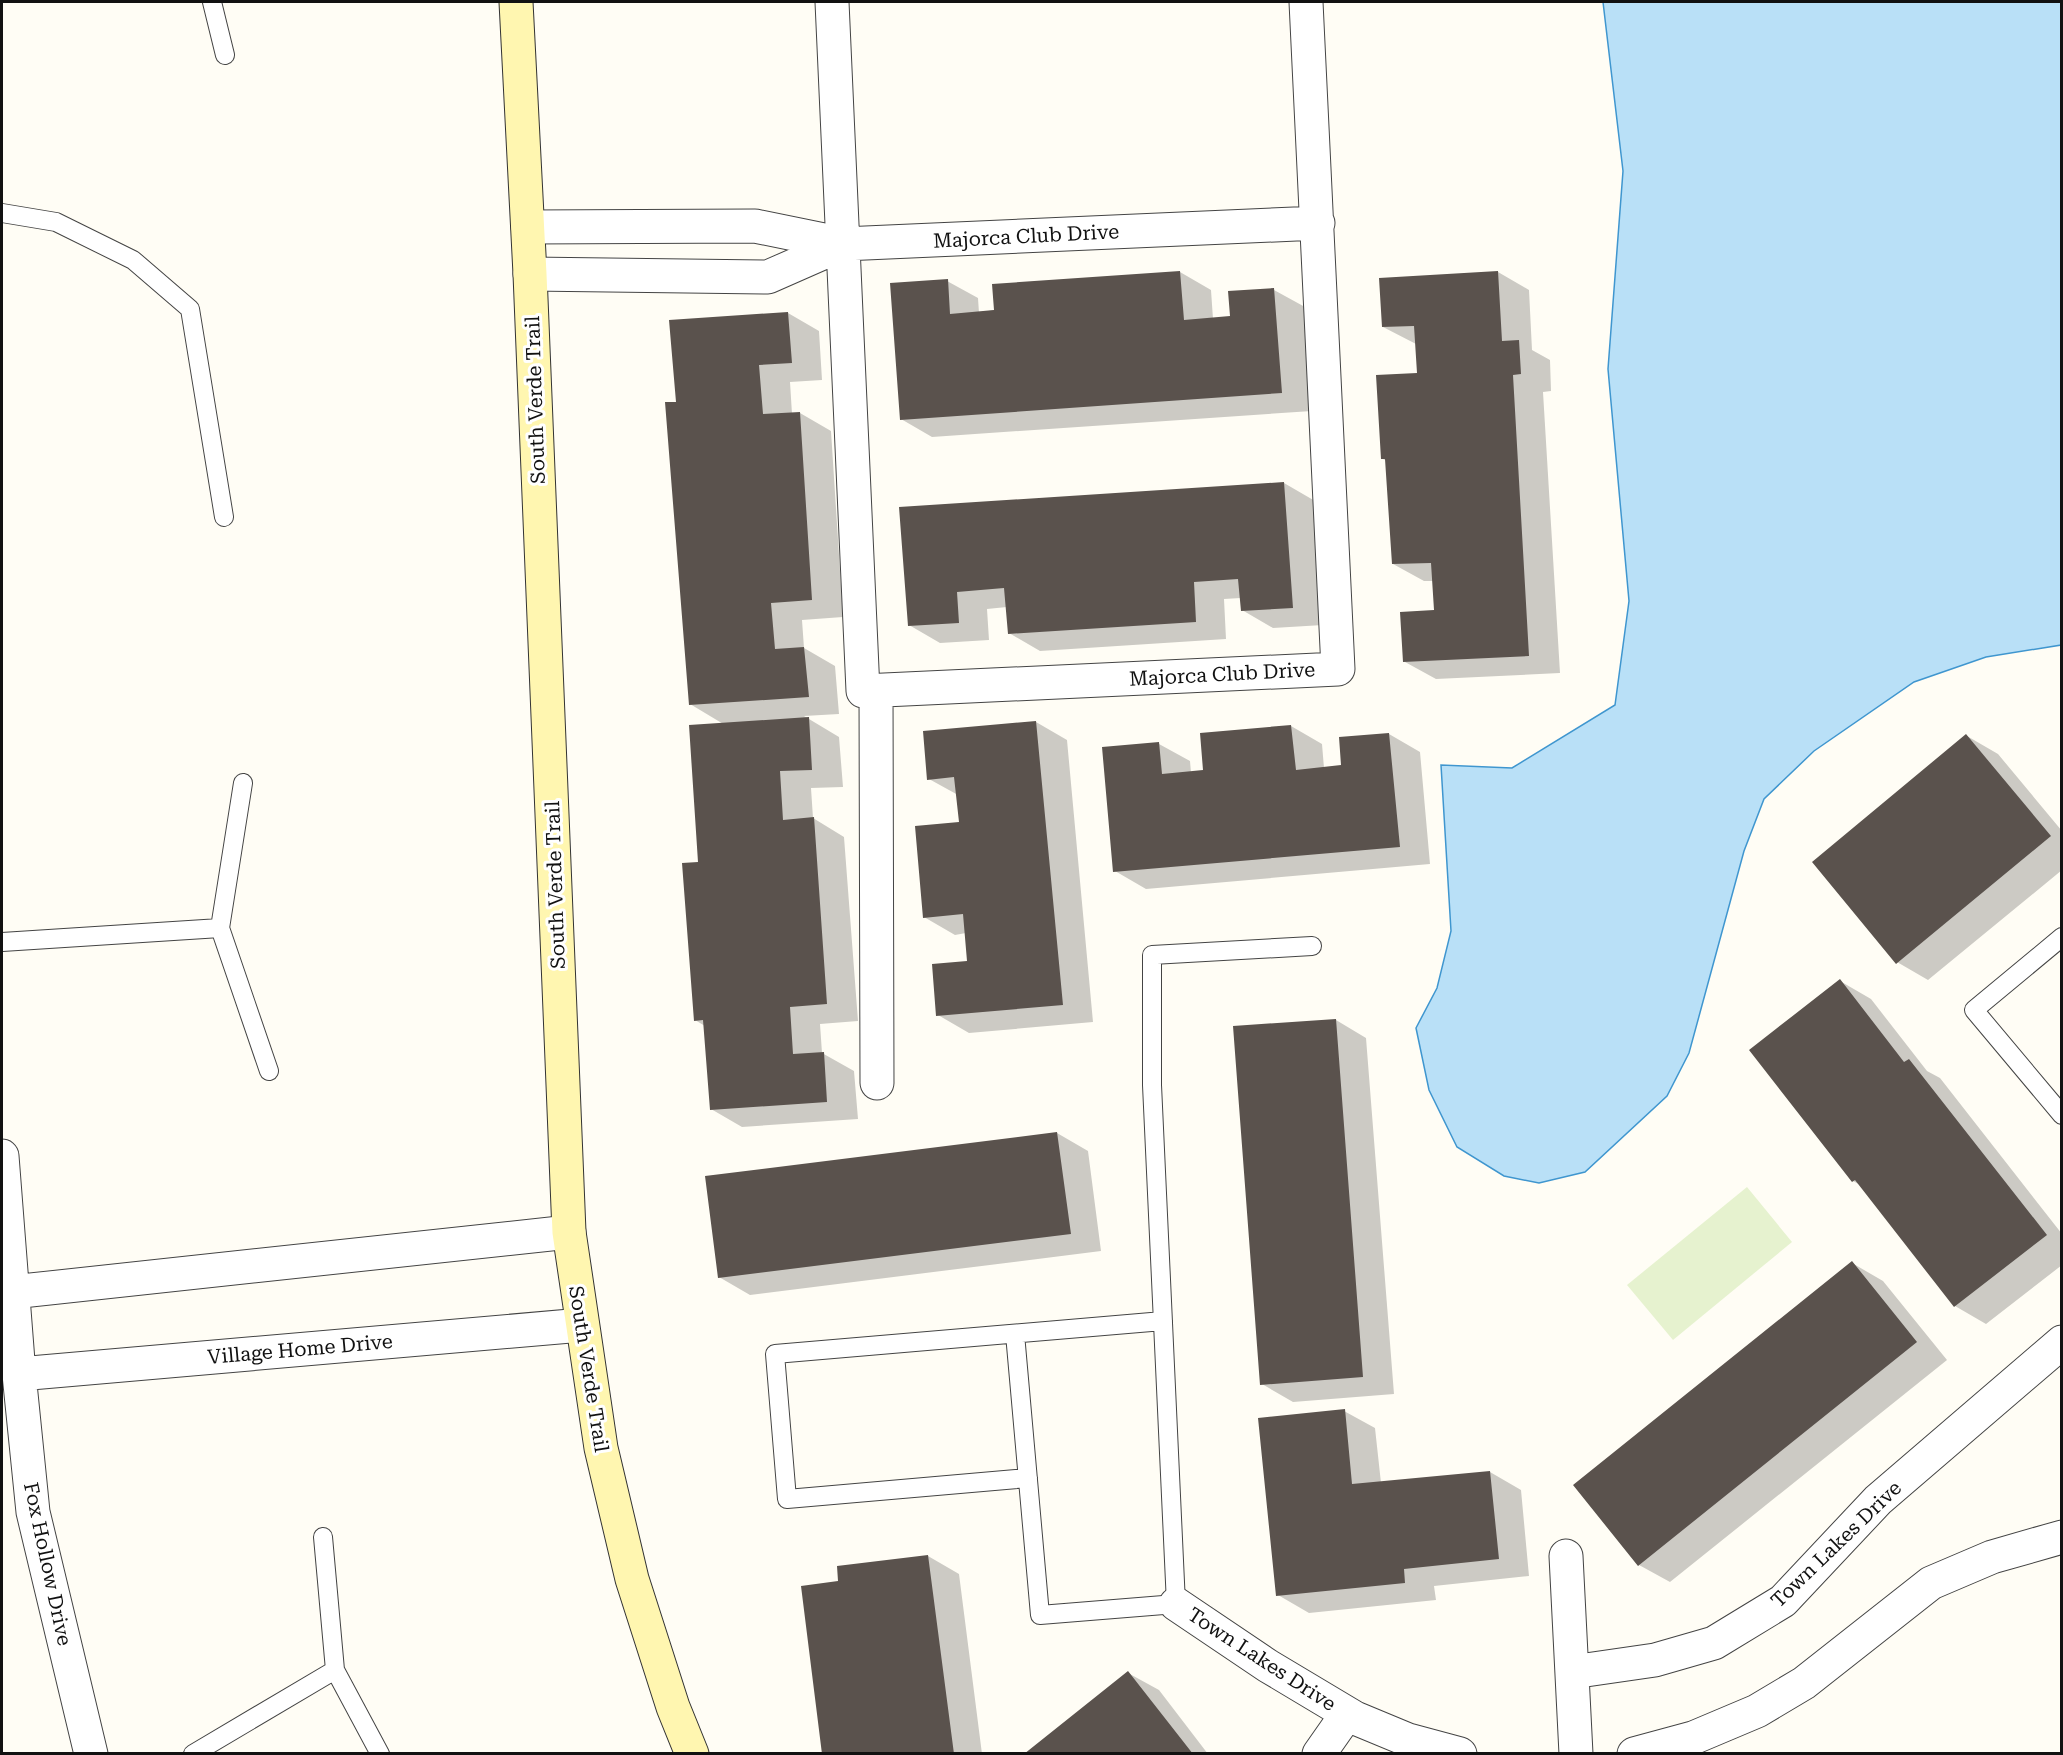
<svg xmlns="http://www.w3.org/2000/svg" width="2063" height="1755" font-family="'Roboto Serif',serif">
  <rect width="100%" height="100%" fill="#fffdf5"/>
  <path fill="#e6f2cf" d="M1747,1187L1792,1242L1673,1340L1627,1285Z"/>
  <path fill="#b9e0f7" stroke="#3f96cf" stroke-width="1.5" d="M1603,2H2061V645L1986,657L1914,682L1814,751L1764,799L1744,851L1689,1053L1667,1096L1585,1172L1539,1183L1504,1176L1457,1147L1429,1090L1416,1028L1437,988L1451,931L1441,765L1512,768L1615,705L1629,601L1608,369L1623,171Z"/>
  <path fill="#0003" d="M1180,272L1211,290L1213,319L1231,318L1274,290L1305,307L1312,411L932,437L901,419L947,281L978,298L979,313Z
    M1498,272L1529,290L1532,350L1550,360L1551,391L1543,392L1560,673L1436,679L1405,662L1436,612L1434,581H1424L1393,564L1387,461L1383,459L1418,374L1416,344L1383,327Z
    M788,313L819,331L822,380L790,382L792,414L800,413L831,431L843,617L802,620L804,648L835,666L839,714L804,716L839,737L843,787L811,788L813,818L844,837L858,1021L820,1024L822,1053L854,1071L858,1119L742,1127L711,1109L705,1026L695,1020L700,863L725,725L690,704L678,403Z
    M1284,483L1315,501L1323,625L1273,628L1242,610L1241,598L1224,599L1226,639L1040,651L1009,633L1007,607L987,609L989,640L940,643L909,625L901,508Z
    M1036,722L1067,740L1093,1022L969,1033L938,1015L969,963L966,933L955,935L924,917L960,823L958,795L929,779Z
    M1291,726L1322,744L1324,768L1343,767L1389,734L1420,752L1430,864L1146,889L1115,871L1159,744L1190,761L1191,773L1205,772Z
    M1967,736L1998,754L2062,831V870L1928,980L1897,962Z
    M1840,981L1871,999L1927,1071L1940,1078L2062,1234V1265L1986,1324L1955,1306L1862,1186L1853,1181L1751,1050Z
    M1336,1020L1366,1038L1394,1394L1293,1402L1262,1384Z
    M1057,1133L1088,1151L1101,1251L750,1295L719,1277Z
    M1852,1263L1883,1281L1947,1360L1670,1582L1639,1565Z
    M1344,1411L1375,1428L1381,1483L1490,1472L1521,1490L1529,1576L1434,1586L1436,1600L1309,1613L1278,1595Z
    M928,1556L959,1574L982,1754H823L840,1582Z
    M1128,1673L1159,1690L1208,1754H1027Z"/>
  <path fill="#5a524d" d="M1180,271L1184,320L1230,316L1228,291L1274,288L1282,393L900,420L890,283L948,279L950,314L994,310L992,284Z
    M1498,271L1502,341L1519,340L1521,374L1513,375L1529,656L1403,662L1400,612L1434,610L1431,563L1392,564L1385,459H1381L1376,375L1417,373L1414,326L1382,327L1379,278Z
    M788,312L792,363L759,365L763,414L800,412L812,600L771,603L775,649L804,647L809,697L689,705L665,402H676L669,320Z
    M1284,482L1293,608L1241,611L1238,579L1194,582L1196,622L1008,634L1004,588L957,592L959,623L908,626L899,507Z
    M809,717L812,770L780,771L783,820L814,817L827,1004L790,1007L793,1054L824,1052L827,1102L710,1110L703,1020L694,1021L682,863L698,862L689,725Z
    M1036,721L1063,1005L936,1016L932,964L967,961L963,914L923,918L915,826L959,822L954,777L927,780L923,731Z
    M1291,725L1296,770L1341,765L1339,737L1389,733L1400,847L1113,872L1102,747L1159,742L1162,774L1203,770L1200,733Z
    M1966,734L2051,836L1896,964L1812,862Z
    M1840,979L1904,1062L1909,1059L2047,1235L1954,1307L1855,1180L1852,1182L1749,1050Z
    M1336,1019L1363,1377L1260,1385L1233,1026Z
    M1057,1132L1071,1234L718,1278L705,1176Z
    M1852,1261L1917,1342L1638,1566L1573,1485Z
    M1345,1409L1352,1484L1490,1471L1499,1559L1404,1569L1405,1583L1276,1596L1258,1418Z
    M928,1555L954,1754H822L801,1586L838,1581L837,1566Z
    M1128,1671L1193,1754H1024Z"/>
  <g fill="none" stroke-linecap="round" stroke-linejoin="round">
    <defs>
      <path id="lane" d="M212,2L225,55
        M2,213L56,222L133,260L190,309L224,517
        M220,928L243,783
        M2062,937L1974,1010L2062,1115
        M2,942L220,928L269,1071
        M1015,1334L1040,1615L1176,1604L1152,1085V955L1312,946
        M1028,1478L787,1499L775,1354L1163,1321
        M323,1537L335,1670
        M193,1754L335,1670L380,1754"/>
      <path id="street" d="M832,2L863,691L1338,669L1306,2
        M528,227L755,226L843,244L1318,223
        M530,274L768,277L843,244
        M876,690L877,1083
        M2,1156L19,1374L33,1512L91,1754
        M12,1292L569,1232
        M19,1374L582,1325
        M1566,1556L1576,1754
        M1176,1604L1268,1666L1355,1718L1408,1740L1460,1754
        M1572,1672L1655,1660L1714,1643L1783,1601L1878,1500L2062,1342
        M1319,1754L1347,1714
        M1634,1754L1693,1738L1757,1711L1804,1683L1931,1583L1992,1557L2062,1537"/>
      <path id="secondary" d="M516,2L530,274L569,1232L601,1448L632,1579L673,1707L692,1754"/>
    </defs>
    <use href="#lane" stroke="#444" stroke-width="20"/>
    <use href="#street" stroke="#444" stroke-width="35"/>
    <use href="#secondary" stroke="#333" stroke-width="35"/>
    <use href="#lane" stroke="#fff" stroke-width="18"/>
    <use href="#street" stroke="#fff" stroke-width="33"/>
    <use href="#secondary" stroke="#fff6b0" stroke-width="33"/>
  </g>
  <g text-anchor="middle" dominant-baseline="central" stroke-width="6" stroke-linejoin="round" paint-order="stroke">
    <g font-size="20" fill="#111" stroke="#fff">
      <text transform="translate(1026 236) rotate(-3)">Majorca Club Drive</text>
      <text transform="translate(535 400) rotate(-92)">South Verde Trail</text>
      <text transform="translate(1222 674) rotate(-3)">Majorca Club Drive</text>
      <text transform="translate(555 885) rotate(-92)">South Verde Trail</text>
      <text transform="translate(300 1349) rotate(-5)">Village Home Drive</text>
      <text transform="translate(589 1369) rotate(81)">South Verde Trail</text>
      <text transform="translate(1836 1544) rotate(-44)">Town Lakes Drive</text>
      <text transform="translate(48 1564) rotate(78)">Fox Hollow Drive</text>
      <text transform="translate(1262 1659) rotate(33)">Town Lakes Drive</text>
    </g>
  </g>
  <rect width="2063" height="1755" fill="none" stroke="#111111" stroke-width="6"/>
</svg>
